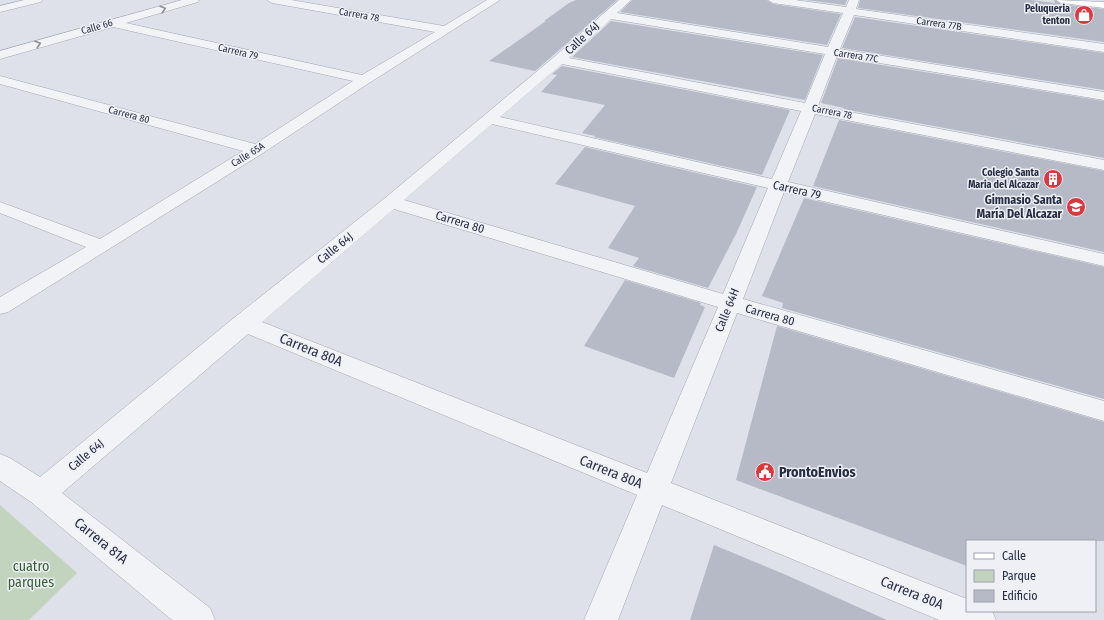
<svg xmlns="http://www.w3.org/2000/svg" width="1104" height="620" font-family="'Fira Sans Condensed',sans-serif">
  <rect width="100%" height="100%" fill="#dee1e9"/>
  <path fill="#c2d4be" d="M0,505L77,573L29,620H0Z"/>
  <path fill="#b5bac6" d="M576,0H617L535,71L489,61L546,21H544L569,3Z
    M632,0H767L773,4L841,14L827,45L620,12Z
    M806,0H847L845,5Z
    M860,0H1031L1055,3L1054,0H1055L1061,4L1104,9V42L858,8Z
    M855,17L1104,53V90L842,48Z
    M611,21L823,55L805,100L572,57Z
    M838,58L1104,101V158L843,109L844,108L821,103Z
    M562,66L790,110L762,175L594,137L595,136L582,133L605,105L541,92L557,75L552,74Z
    M839,120L1104,171V252L813,186Z
    M585,147L757,187L736,234L708,288L633,266L639,258L608,248L635,206L555,184Z
    M804,198L1104,267V399L782,308L783,303L762,296Z
    M625,280L701,303L700,305L705,307L674,378L584,346Z
    M777,326L1104,422V541H967V566L736,480Z
    M714,545L784,574L887,620H690Z"/>
  <g fill="none" stroke-linecap="round" stroke-linejoin="round">
    <defs>
      <path id="minor" d="M24,0H42L41,2L0,12V6Z
        M182,0H199L198,2L126,23L362,75L435,32L272,3L267,0H291L444,26L487,0H500L369,83L263,153L8,312L0,314V297L86,247L0,213V202L100,239L243,151L0,84V76L255,144L353,81L113,27L0,59V51Z
        M619,0H631L617,13L828,47L843,13L773,3L768,0H795L846,7L849,0H859L856,9L1104,44V52L854,15L840,49L1104,92V100L837,56L818,106L1104,160V170L815,114L788,182L1104,254V266L784,192L743,299L1104,401V421L737,313L671,483L967,599V611H992L996,620H939L662,505L618,620H584L637,495L248,334L62,493L210,608L215,620H172L31,502L0,481V454L10,458L40,477L235,317L385,198L554,57ZM611,19L825,54L805,103L569,58ZM562,64L801,111L772,179L500,117ZM492,124L768,188L723,294L404,200ZM394,209L718,307L647,473L262,322Z"/>
      <path id="major" d="M1056,0L1104,2V8L1061,3Z"/>
    </defs>
    <use href="#minor" stroke="#a3a7b3" stroke-width="1"/>
    <use href="#major" stroke="#9ca4b6" stroke-width="1"/>
    <use href="#minor" fill="#f1f3f7" fill-rule="evenodd"/>
    <use href="#major" fill="#fff" fill-rule="evenodd"/>
  </g>
  <defs><path id="oneway-chevron" d="M-2-3.5L2.5 0L-2 3.5" fill="none" stroke-width="1.6" stroke-linecap="round" stroke-linejoin="round"/></defs>
  <g stroke="#8c909c">
    <use href="#oneway-chevron" transform="translate(163 9) rotate(-16)"/>
    <use href="#oneway-chevron" transform="translate(38 44) rotate(-16)"/>
  </g>
  <defs>
    <symbol id="shop-disc" viewBox="-11 -11 22 22"><circle r="9.5" fill="#da373f" stroke="#eef0f6"/><path d="M-5-2.5h2.3a2.7 3.5 0 0 1 5.4 0H5L5.5 6h-11ZM-1.5-2.5h3a1.5 2.3 0 0 0-3 0Z" fill="#fff"/></symbol>
    <symbol id="building-disc" viewBox="-11 -11 22 22"><circle r="9.5" fill="#da373f" stroke="#eef0f6"/><path d="M-4-6H4V6H1V3H-1V6H-4ZM-2.5-4.3h1.7v1.8h-1.7ZM.8-4.3h1.7v1.8H.8ZM-2.5-1h1.7V.8h-1.7ZM.8-1h1.7V.8H.8Z" fill="#fff"/></symbol>
    <symbol id="school-disc" viewBox="-11 -11 22 22"><circle r="9.5" fill="#da373f" stroke="#eef0f6"/><path d="M0-5L7-2L0 1L-7-2ZM-4 1L0 2.5L4 1V4Q0 6-4 4Z" fill="#fff"/></symbol>
    <symbol id="civic-disc" viewBox="-11 -11 22 22"><circle r="9.5" fill="#da373f" stroke="#eef0f6"/><path d="M-.6-6.5H3V-4.5H.6V-3L4-1V1h2V6H-6V1h2V-1L-.6-3ZM-1.2 2.5V6h2.4V2.5Z" fill="#fff"/></symbol>
  </defs>
  <g fill-rule="evenodd">
    <use href="#shop-disc" x="1073" y="4" width="22" height="22"/>
    <use href="#building-disc" x="1042" y="168" width="22" height="22"/>
    <use href="#school-disc" x="1065" y="196" width="22" height="22"/>
    <use href="#civic-disc" x="754" y="461" width="22" height="22"/>
  </g>
  <g text-anchor="middle" dominant-baseline="central" stroke-width="3" stroke-linejoin="round" paint-order="stroke">
    <g font-size="10" font-weight="bold" fill="#262d41" stroke="#eef0f6" text-anchor="end">
      <text x="1070" y="9">Peluqueria<tspan x="1070" dy="12">tenton</tspan></text>
      <text x="1039" y="173">Colegio Santa<tspan x="1039" dy="12">Maria del Alcazar</tspan></text>
    </g>
    <g font-size="10" fill="#262d41" stroke="#eef0f6">
      <text transform="translate(359 15) rotate(10)">Carrera 78</text>
      <text transform="translate(939 24) rotate(8)">Carrera 77B</text>
      <text transform="translate(97 27) rotate(-16)">Calle 66</text>
      <text transform="translate(238 52) rotate(13)">Carrera 79</text>
      <text transform="translate(856 56) rotate(9)">Carrera 77C</text>
      <text transform="translate(832 112) rotate(11)">Carrera 78</text>
      <text transform="translate(129 115) rotate(15)">Carrera 80</text>
      <text transform="translate(248 155) rotate(-32)">Calle 65A</text>
    </g>
    <g font-size="12" fill="#262d41" stroke="#eef0f6">
      <text transform="translate(582 38) rotate(-43)">Calle 64J</text>
      <text transform="translate(797 190) rotate(13)">Carrera 79</text>
      <text transform="translate(460 222) rotate(17)">Carrera 80</text>
      <text transform="translate(335 248) rotate(-39)">Calle 64J</text>
      <text transform="translate(727 310) rotate(-68)">Calle 64H</text>
      <text transform="translate(770 315) rotate(16)">Carrera 80</text>
      <text transform="translate(86 455) rotate(-40)">Calle 64J</text>
    </g>
    <g font-size="12" font-weight="bold" fill="#262d41" stroke="#eef0f6" text-anchor="end">
      <text x="1062" y="200">Gimnasio Santa<tspan x="1062" dy="14">María Del Alcazar</tspan></text>
    </g>
    <g font-size="14" fill="#262d41" stroke="#eef0f6">
      <text transform="translate(311 350) rotate(22)">Carrera 80A</text>
      <text transform="translate(611 472) rotate(22)">Carrera 80A</text>
      <text transform="translate(101 541) rotate(39)">Carrera 81A</text>
      <text transform="translate(912 593) rotate(22)">Carrera 80A</text>
    </g>
    <g font-size="14" font-weight="bold" fill="#262d41" stroke="#eef0f6" text-anchor="start">
      <text x="779" y="472">ProntoEnvios</text>
    </g>
    <g font-size="14" fill="#365e32" stroke="#eef0f6">
      <text x="31" y="566">cuatro<tspan x="31" dy="16">parques</tspan></text>
    </g>
  </g>
  <rect x="966" y="540" width="130" height="72" fill="#eef0f6" stroke="#9ea2ae"/>
  <rect x="974" y="553" width="20" height="6" fill="#ffffff" stroke="#9ea2ae"/>
  <text x="1002" y="560" font-size="12" fill="#262d41">Calle</text>
  <rect x="974" y="570" width="20" height="12" fill="#c2d4be" stroke="#9ea2ae"/>
  <text x="1002" y="580" font-size="12" fill="#262d41">Parque</text>
  <rect x="974" y="590" width="20" height="12" fill="#b5bac6" stroke="#9ea2ae"/>
  <text x="1002" y="600" font-size="12" fill="#262d41">Edificio</text>
</svg>
